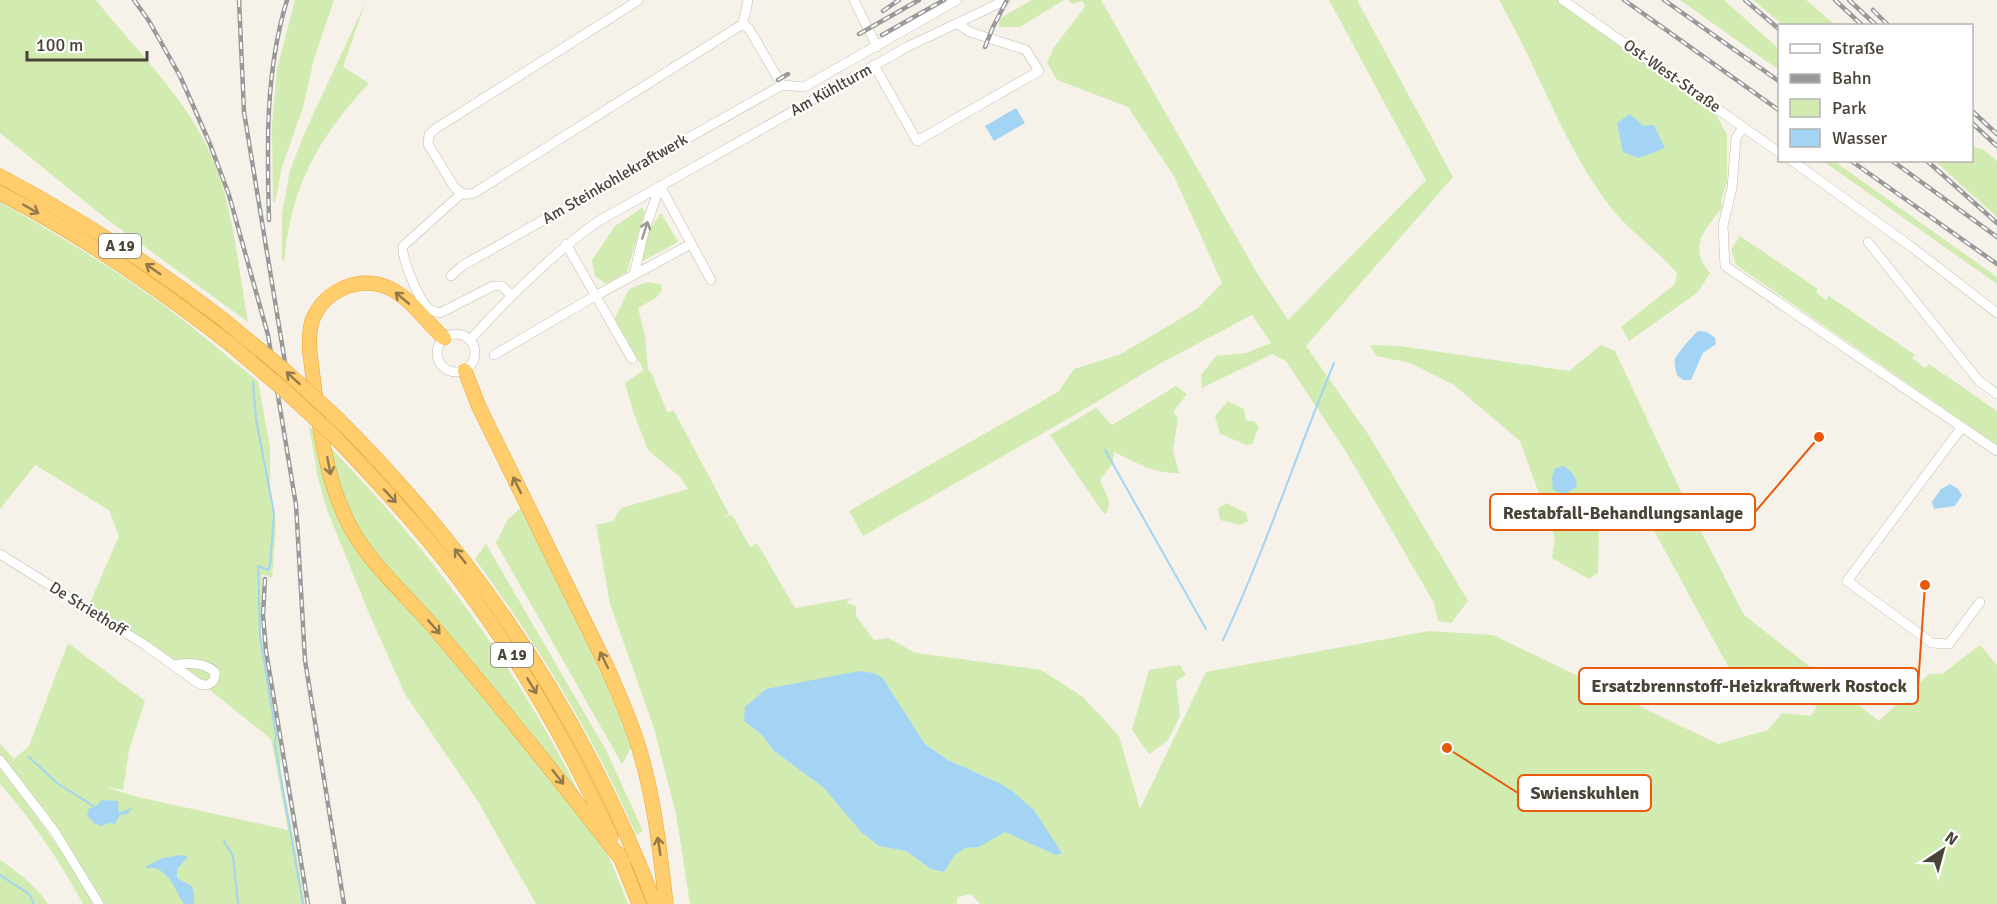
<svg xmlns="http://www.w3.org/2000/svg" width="1997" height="904" font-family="Signika,sans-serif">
  <rect width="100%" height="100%" fill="#f6f2ea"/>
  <path fill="#d1ebb1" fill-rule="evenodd" d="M0,0H96C136,51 186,97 212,157C234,209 238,267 248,322L108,220L0,133Z
    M295,0H334L314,59L303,107L282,167L275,203L273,201L272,125L277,69Z
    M1032,0H1064L1020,27H999V19Z
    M1068,0H1101L1257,273L1288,320L1426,180L1329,0H1357L1453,177L1306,346L1370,437L1468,601L1451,623L1438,621L1434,603L1348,455L1286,361L1272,354L1202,388L1201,375L1216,356L1246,353L1271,343L1252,315L1159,364L1073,416L863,536L849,511L1058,392L1074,369L1121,354L1198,308L1222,283L1174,176L1128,107L1057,80L1047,63L1054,47L1085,7L1083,1L1072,4Z
    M1499,0H1558L1717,116L1727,135V182L1721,201L1722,208C1705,229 1687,247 1710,273L1698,292L1629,341L1621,327L1675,284L1677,273C1656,249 1629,231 1609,205C1562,143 1538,67 1499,0Z
    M1680,0H1724L1779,49V70Z
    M1753,0H1806L1835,25H1783Z
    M366,1L343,67L369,83C317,140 292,184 284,261H282V214L290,170L306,130Z
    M1972,146L1984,150L1997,161V217L1935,161L1972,160Z
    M1823,161H1834L1997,277V284Z
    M0,202C53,232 105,263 155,299C191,324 223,354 258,381L270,448V486L276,526L272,578L262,574L261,633L281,753L280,771L292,829L289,831L293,833L305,904H104L47,813L0,754V744L14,759L29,746L68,643L145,701L129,750L123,790L105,787L138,797L288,830L271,739L164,653L89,605L119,536L109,510L35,465L0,509Z
    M642,208L645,211L627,272L606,284L595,276L592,260L615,226Z
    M661,213L678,242L641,262L646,235Z
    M1740,236L1818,289L1816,292L1826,300L1829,296L1915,355L1912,358L1925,368L1929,364L1997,411V445L1736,265L1731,250Z
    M648,282L660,284L662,290L656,298L638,308L645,336L648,370L652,374L667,412L674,411L729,514L723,517L732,515L750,547L757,543L795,608L852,598L846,603L856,606V616L874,640L888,638L916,653L1041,670L1083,697L1119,736L1140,809L1206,672L1429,631L1493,635L1718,744L1768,730L1782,713L1811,716L1817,706L1801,693L1791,690L1764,669H1754L1742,675L1730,670L1640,505L1629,501L1605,514L1599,525L1598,573L1589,579L1552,558L1555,538L1520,441L1454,385L1411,363L1376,356L1370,345L1400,346L1569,371L1601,345L1615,351L1685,500L1744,615L1879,721L1929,674H1942L1980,645L1997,665V904H980L971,894L957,897V904H690L676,814L654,728L610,604L596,525L613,521L621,508L688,489L680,477L648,450L633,411L625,383L644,370L614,320L629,289ZM882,677L925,744L948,760L997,782L1056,854L1005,831L979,847L965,848L955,855L944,872L931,869L906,851L879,846L861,832L824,788L774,751L761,734L744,721Z
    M1176,386L1187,394L1173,412L1178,418L1173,451L1179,473C1154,474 1136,462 1114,452L1113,463L1100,480L1109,501L1107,513L1104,514L1050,435L1096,408L1112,425Z
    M1228,401L1244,409L1246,421H1254L1259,427L1252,444L1247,445L1220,434L1215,416Z
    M309,426C447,562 559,723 628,904H536L479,803L405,694L368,611L327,510L318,478Z
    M1227,503L1246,513L1248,521L1241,525L1220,520L1218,508Z
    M522,507L597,663L632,746L622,764L496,543L508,519Z
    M486,544L606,750L643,831L636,835C594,736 538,645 475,559Z
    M1180,665L1186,675L1176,681L1180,716L1168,740L1149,754L1132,730L1149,670Z
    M0,769C35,812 66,856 93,904H83C62,864 30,817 0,784Z
    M0,860C19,873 35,885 48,904H0Z"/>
  <path fill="#a4d4f4" d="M1016,108L1025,123L994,141L985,126Z
    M1630,114L1643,126L1654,125L1665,148L1638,158L1623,152L1617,123Z
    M1698,331C1706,331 1709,333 1715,338L1716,344L1703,353L1691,380H1683L1677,375C1676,371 1674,363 1675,359C1676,355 1693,335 1698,331Z
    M1563,466C1572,471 1576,475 1577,487L1564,494L1553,490L1552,477L1555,468Z
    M1950,484L1958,489L1962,495L1955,506L1934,509L1932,502L1941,489Z
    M859,671L873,673L882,677L925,744L948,760L997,782L1011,790L1034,810L1062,853L1056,855L1005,832L979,847L965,848L955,855L944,872L931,869L906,851L879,846L861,832L824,788L774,751L761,734L744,721L745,707L766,689Z
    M102,800L118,801L119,813L133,807L127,814L120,815L115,824L110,823L101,826L94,823L87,815L89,808L95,807Z
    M180,855L188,857L177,869V878L192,886L194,895V904H184C174,889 168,865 146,868V866L163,858Z"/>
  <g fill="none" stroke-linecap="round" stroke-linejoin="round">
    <path stroke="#a4d4f4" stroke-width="2" d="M253,382L256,419L274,513L270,566L268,570L258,566L260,636L276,735L275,744L303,904
      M1105,450L1206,629
      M1223,640C1265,550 1296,455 1334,363
      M29,757L57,783L95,807
      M224,841L233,856L238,904
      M0,875L29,894L34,904"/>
    <defs>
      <path id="minor" d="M639,0L435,129L429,135L428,144L455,188C462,194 465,196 474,193L743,24L748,0
        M854,0L877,47
        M1563,0L1780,153
        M743,24L749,29L782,85
        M874,65L917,141L1039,71L1026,50L970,32L958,24
        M1743,127L1736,138L1732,188L1723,226L1725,266L1997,451
        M1791,160L1913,248L1997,313
        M660,186L711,280
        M461,194L403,246C401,258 419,299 427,307C431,311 435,312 440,313L493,286H502L511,295
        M1868,242L1979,381L1997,394
        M566,244L632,359
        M634,275L644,232L660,186
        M451,276L462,266L782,85L804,87L957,0
        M437 353a19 19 0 1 1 38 0a19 19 0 1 1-38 0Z
        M470,340C510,296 550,256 597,222L907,47L1006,0
        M494,355L595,296L691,244
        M1962,427L1847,581L1932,643L1949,644L1980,602
        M0,554L145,645L198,683C207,688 216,683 215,672C205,663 188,662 174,665
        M0,760L55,832L99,904"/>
      <path id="highway" d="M0,176C80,219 155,267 226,322
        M0,193C82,235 158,288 230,344
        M444,338C427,323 413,301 393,290C363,273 324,289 312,321C309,332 309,342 310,354C317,406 322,466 344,514C363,559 406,594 437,631C501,707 563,783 623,862
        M465,371L479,407L607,667C618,693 630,718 638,745C654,796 660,850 666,904
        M336,417C476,556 585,719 655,904
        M336,438C377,481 417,524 453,571C516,653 568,743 611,837
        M619,854L639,904"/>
    </defs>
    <use href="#minor" stroke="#c2baac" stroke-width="10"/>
    <use href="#highway" stroke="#e6a434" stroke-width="15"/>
    <use href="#minor" stroke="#fff" stroke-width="9"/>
    <use href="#highway" stroke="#ffcd6b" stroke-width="14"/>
    <defs>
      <path id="rail" d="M134,0L149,21L180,76L210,144L229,195L268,335L296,505L305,660L344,904
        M239,0L244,112L290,393
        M1624,0L1780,111
        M1664,0L1780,82
        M1745,0L1780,30
        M1835,0L1863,26
        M1849,0L1877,26
        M1873,10L1889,26
        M883,11L899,0
        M859,34L919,0
        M882,35L944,0
        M985,47L993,27L1007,0
        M778,80L788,74
        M1972,111L1997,134
        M1972,123L1997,146
        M1850,160L1997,264
        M1891,160L1997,237
        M1926,160L1997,223
        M269,220C267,146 265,72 287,0
        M265,579L263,615L266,651L308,904"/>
    </defs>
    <use href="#rail" stroke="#999" stroke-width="4.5"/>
    <use href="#rail" stroke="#fff" stroke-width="2" stroke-dasharray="7" stroke-linecap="butt"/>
    <defs>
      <path id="highway-bridge" d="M226,322L282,368L336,417
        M230,344L282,388L336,438"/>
    </defs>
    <use href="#highway-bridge" stroke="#e6a434" stroke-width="15" stroke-linecap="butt"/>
    <use href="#highway-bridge" stroke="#ffcd6b" stroke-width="14"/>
  </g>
  <defs><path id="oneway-shaft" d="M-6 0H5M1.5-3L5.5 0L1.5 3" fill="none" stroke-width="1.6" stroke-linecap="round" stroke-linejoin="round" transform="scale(1.5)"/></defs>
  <g stroke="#927a4c">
    <use href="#oneway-shaft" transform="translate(31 209) rotate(30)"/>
    <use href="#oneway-shaft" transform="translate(153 269) rotate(-145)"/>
    <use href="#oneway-shaft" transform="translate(402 298) rotate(-140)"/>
    <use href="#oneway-shaft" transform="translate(293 378) rotate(-138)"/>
    <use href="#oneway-shaft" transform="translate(329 466) rotate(79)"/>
    <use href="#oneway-shaft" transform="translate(517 485) rotate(-116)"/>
    <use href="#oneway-shaft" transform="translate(390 496) rotate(47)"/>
    <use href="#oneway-shaft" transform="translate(460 556) rotate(-128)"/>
    <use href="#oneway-shaft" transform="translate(434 627) rotate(49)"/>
    <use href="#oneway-shaft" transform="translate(604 660) rotate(-116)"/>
    <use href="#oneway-shaft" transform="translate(532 686) rotate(59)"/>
    <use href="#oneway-shaft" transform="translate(558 777) rotate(52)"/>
    <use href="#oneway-shaft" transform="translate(659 846) rotate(-99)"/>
  </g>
  <use stroke="#9b9891" href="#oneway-shaft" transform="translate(645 230) rotate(-72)"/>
  <g text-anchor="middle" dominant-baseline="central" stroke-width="4.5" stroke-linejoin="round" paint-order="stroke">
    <g fill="#fff" stroke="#807b73" stroke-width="1.5">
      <rect x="99" y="234" width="42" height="24" rx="4.5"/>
      <rect x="491" y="643" width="42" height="24" rx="4.5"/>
    </g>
    <g font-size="15" font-weight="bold" fill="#4a4337">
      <text x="120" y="246">A 19</text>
      <text x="512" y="655">A 19</text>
    </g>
    <g font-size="16" fill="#4a4337" stroke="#fff">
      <text transform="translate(1672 76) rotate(35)">Ost-West-Straße</text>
      <text transform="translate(831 90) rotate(-29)">Am Kühlturm</text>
      <text transform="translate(615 179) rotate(-30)">Am Steinkohlekraftwerk</text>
      <text transform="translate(88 609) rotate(32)">De Striethoff</text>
    </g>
  </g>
  <path fill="none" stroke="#e8590c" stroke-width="2" d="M1819 437L1755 512M1925 585L1918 686M1447 748L1518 793"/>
  <g fill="#e8590c" stroke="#fff" stroke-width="2">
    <circle cx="1819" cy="437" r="6"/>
    <circle cx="1925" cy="585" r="6"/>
    <circle cx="1447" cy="748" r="6"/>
  </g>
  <g fill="#fff" stroke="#e8590c" stroke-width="2">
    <rect x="1490" y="494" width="265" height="36" rx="6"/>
    <rect x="1579" y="668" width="339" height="36" rx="6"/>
    <rect x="1518" y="775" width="133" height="36" rx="6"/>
  </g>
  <g font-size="18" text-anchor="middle" font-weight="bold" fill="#4a4337">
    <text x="1623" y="519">Restabfall-Behandlungsanlage</text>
    <text x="1749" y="692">Ersatzbrennstoff-Heizkraftwerk Rostock</text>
    <text x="1585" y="799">Swienskuhlen</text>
  </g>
  <rect x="1778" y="24" width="195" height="138" fill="#ffffff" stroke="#b7b4af" stroke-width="1.5"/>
  <rect x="1790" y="44" width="30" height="9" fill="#ffffff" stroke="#b7b4af" stroke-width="1.5"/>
  <text x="1832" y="54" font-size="18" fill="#4a4337">Straße</text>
  <rect x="1790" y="74" width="30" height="9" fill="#999999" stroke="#b7b4af" stroke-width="1.5"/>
  <text x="1832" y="84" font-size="18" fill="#4a4337">Bahn</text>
  <rect x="1790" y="99" width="30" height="18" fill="#d1ebb1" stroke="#b7b4af" stroke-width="1.5"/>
  <text x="1832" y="114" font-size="18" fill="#4a4337">Park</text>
  <rect x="1790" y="129" width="30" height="18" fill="#a4d4f4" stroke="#b7b4af" stroke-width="1.5"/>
  <text x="1832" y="144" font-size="18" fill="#4a4337">Wasser</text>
  <g transform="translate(1943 850) rotate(36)" stroke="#ffffff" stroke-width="4.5" paint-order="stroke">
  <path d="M0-4.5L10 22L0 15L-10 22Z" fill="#4a4337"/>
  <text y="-9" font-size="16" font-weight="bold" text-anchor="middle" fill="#4a4337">N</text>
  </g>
  <path d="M27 51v9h120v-9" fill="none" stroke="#4a4337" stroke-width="3"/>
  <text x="36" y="51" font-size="18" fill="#4a4337" stroke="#ffffff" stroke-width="4.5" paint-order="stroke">100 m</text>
</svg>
